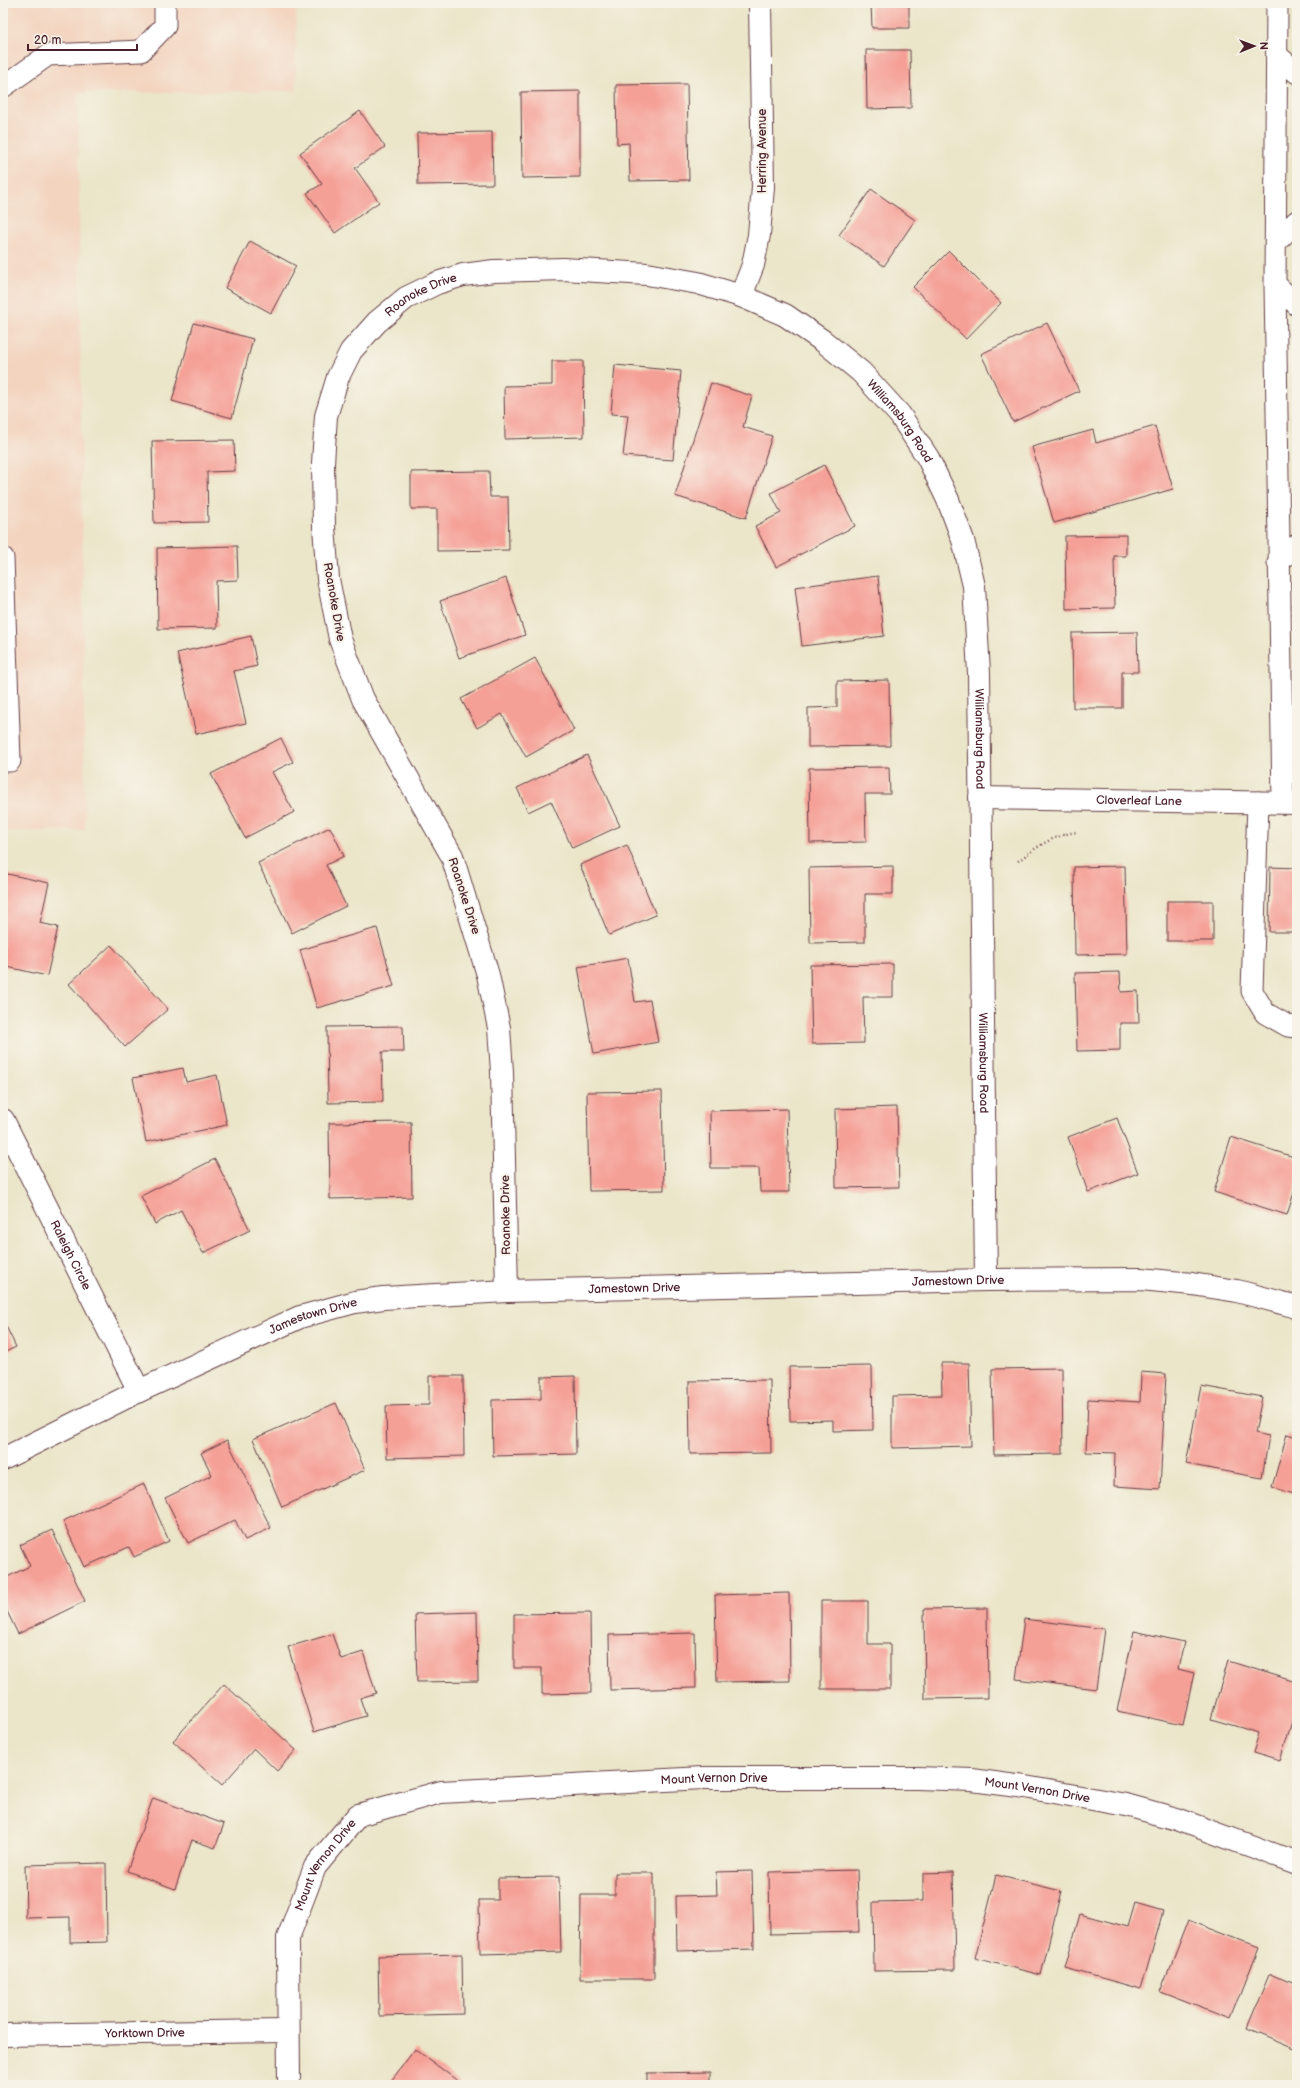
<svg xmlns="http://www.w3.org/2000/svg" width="1300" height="2088" font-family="'Balsamiq Sans',sans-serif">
  <rect width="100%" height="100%" fill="#f7f3e8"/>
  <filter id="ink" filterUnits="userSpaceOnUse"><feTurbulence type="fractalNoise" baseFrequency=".025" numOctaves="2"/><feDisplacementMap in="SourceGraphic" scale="8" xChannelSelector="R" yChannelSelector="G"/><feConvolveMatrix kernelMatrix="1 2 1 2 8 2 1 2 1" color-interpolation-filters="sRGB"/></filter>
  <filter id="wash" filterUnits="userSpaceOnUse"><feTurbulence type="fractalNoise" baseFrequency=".012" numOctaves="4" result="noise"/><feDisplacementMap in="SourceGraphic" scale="16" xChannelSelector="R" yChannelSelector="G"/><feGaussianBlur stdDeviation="0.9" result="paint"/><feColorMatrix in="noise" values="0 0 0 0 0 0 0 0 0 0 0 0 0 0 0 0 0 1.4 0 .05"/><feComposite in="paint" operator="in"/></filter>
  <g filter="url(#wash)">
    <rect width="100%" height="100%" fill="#ebe5c9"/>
    <path fill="#f3d4bf" d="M3,3H296V91L78,93L85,830L3,831Z"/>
    <g id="blocks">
      <path fill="#f5a097" d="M871,3H909V28H872Z
        M866,50H910L911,108L867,109Z
        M687,84L689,180L630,181L629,143L617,144L616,85Z
        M580,91V177L522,178L521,92Z
        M360,111L385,147L355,168L379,202L335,233L307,193L322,184L300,153Z
        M492,132L493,184L418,185L417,133Z
        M871,189L915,220L884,266L839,235Z
        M250,241L296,266L271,313L225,288Z
        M949,251L1001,303L966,339L913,287Z
        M194,323L253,339L232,418L172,401Z
        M1047,323L1079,391L1013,422L981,354Z
        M552,361H583L584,437L505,439L504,386L552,385Z
        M615,365L681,371L673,460L623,456L628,415L611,414Z
        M711,383L752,396L743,427L772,436L746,518L675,496Z
        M1155,426L1173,489L1054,523L1032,447L1093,430L1096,443Z
        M234,440L235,471L207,472L208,522L154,523L152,441Z
        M824,465L855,526L776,567L755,526L781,513L771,493Z
        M489,471L490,497H508L509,550L437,551V509H411V472Z
        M1126,535V556H1114L1115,608L1066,609L1065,536Z
        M237,546L238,580L216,581L217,628L158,629L157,548Z
        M878,576L884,636L802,646L795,587Z
        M506,578L525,635L459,658L440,601Z
        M1137,632L1138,672H1122V708H1073L1072,633Z
        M251,636L257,666L234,671L246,723L196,734L177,653Z
        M535,658L574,730L526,757L502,714L477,728L461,699Z
        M889,680L890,746L808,747V708L837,707V681Z
        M281,738L293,762L272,772L294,812L245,838L211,774Z
        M587,755L620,826L572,848L551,801L528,812L517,788Z
        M889,767L890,794H865L866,842L810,843L809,768Z
        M330,827L344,856L326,865L346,906L292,933L258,863Z
        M627,845L656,915L609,935L580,865Z
        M893,866V894H865V942L810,943L809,868Z
        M1125,866L1127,954L1075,955L1074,867Z
        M1270,867L1297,868V932H1269Z
        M3,873L49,883L40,923L58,927L47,976L3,966Z
        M1167,901H1213V941H1167Z
        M377,928L394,986L317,1008L300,950Z
        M111,945L168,1009L125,1047L69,984Z
        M628,958L635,1002L650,1000L658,1042L594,1054L578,967Z
        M893,964V997H863L864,1043L812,1044L810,965Z
        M1296,966H1297V1003H1295Z
        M1120,972L1121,992L1138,991L1139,1023H1120V1050L1077,1051L1075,973Z
        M403,1026L404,1052H382L383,1102L328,1103L327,1027Z
        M183,1068L186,1082L217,1075L227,1125L146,1142L133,1078Z
        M662,1091L664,1190L589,1191L587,1092Z
        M897,1107L899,1187L836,1188L835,1109Z
        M787,1109L789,1192H760L759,1168H711L710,1111Z
        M1117,1118L1138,1173L1088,1192L1068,1137Z
        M411,1122L412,1197L330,1199L329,1123Z
        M1231,1137L1297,1158V1183L1287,1215L1214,1192Z
        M215,1159L250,1230L203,1253L181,1210L155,1224L141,1196Z
        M3,1320L16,1347L3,1353Z
        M941,1363H969L971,1446L892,1448V1396L942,1395Z
        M872,1366L873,1430L833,1431V1420L790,1421L789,1367Z
        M1062,1368L1063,1454L994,1455L992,1369Z
        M1141,1372L1166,1374L1160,1489L1114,1486L1115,1453L1086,1452L1088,1399L1140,1402Z
        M429,1376H463L464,1456L387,1458L386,1406L429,1405Z
        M575,1376L576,1454L493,1456L492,1400L541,1399V1377Z
        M770,1380L771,1453L690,1454L689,1381Z
        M1201,1386L1262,1397L1255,1433L1269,1436L1262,1478L1186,1464Z
        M336,1403L365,1470L282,1507L253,1439Z
        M1287,1434L1297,1437V1495L1272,1487Z
        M227,1440L271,1528L245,1540L235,1520L188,1543L165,1498L212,1475L201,1453Z
        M144,1484L169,1541L134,1557L129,1547L84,1567L63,1521Z
        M52,1530L85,1601L18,1634L3,1603V1579L30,1566L20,1545Z
        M789,1593L790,1681L717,1682L715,1595Z
        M821,1601H868V1644H890V1689H821Z
        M987,1608L988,1698L925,1699L924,1609Z
        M477,1612L478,1681L417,1682L415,1614Z
        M590,1613L591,1693L542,1694V1668H514V1614Z
        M1024,1619L1104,1629L1096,1689L1016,1679Z
        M1134,1631L1184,1642L1178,1669L1194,1673L1183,1725L1117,1711Z
        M695,1633L696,1688L610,1690L609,1635Z
        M332,1634L341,1659L363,1652L376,1693L360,1698L366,1716L314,1732L288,1647Z
        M1228,1661L1297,1682V1705L1280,1761L1253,1753L1259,1733L1211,1719Z
        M224,1684L296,1750L277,1771L254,1749L222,1785L173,1741Z
        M153,1798L224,1824L215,1848L192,1840L175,1889L127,1871Z
        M106,1863L107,1942L70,1943V1917L26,1918L25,1865Z
        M857,1870L859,1932L770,1934L769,1872Z
        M752,1871L754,1949L677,1951L676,1896L717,1895L716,1872Z
        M953,1872L955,1970L874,1971L873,1902L923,1901V1873Z
        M615,1873H654V1979H580L581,1895H615Z
        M996,1875L1061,1891L1041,1975L975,1958Z
        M559,1877L561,1952L480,1954L479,1900H498V1878Z
        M1135,1903L1163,1911L1141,1989L1065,1968L1080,1914L1128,1927Z
        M1188,1920L1258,1947L1230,2019L1160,1992Z
        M462,1954L463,2014L379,2016L378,1956Z
        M1270,1974L1297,1986V2050L1247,2029Z
        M415,2049L463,2085H388Z
        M711,2072V2085H647V2073Z
        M899,2083V2085H881V2084Z"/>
    </g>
  </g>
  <g filter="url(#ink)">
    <use href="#blocks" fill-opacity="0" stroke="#623d43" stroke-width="1"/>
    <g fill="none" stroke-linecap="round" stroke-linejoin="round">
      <defs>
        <path id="lane" d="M1277,3L1275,284L1283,802
          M1277,55L1297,73
          M3,87L48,55L141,51L165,26V3
          M1276,242L1297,221
          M1275,284L1297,305
          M3,558L10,761H3
          M1278,563L1297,545
          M1258,802L1252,991L1265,1013L1288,1026L1297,1027"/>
        <g id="street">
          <path d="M741,296L753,265L759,235L763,187L760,3"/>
          <path id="s1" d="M980,798L1297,803"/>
          <path id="s2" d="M3,1120L139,1391"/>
          <path id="s3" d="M507,1291L502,1072L499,1028L488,975L452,856L363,699L340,639L328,579L324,527L323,463L326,416L338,377L351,351L377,322L406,298L437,283L463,275L494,271L563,269L647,274L698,283L741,296L785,315L823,341L861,372L900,415L928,458L948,500L963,540L974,586L979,673L986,1280"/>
          <path id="s4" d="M3,1459L139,1391L300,1317L355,1302L383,1298L507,1291L986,1280L1141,1279L1192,1284L1237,1291L1297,1307"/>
          <path id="s5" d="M3,2035L287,2031"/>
          <path id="s6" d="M289,2085L288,1938L315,1867L358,1815L441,1792L703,1778H918L972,1780L1025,1787L1126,1805L1177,1819L1297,1863"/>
        </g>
      </defs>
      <use href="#lane" stroke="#623d43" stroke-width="23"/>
      <use href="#street" stroke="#623d43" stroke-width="24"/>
      <path stroke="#623d43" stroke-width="2.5" stroke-dasharray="1 3" stroke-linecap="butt" d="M1018,861C1037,847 1053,835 1077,832"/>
      <use href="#lane" stroke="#fff" stroke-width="21"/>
      <use href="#street" stroke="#fff" stroke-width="22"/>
    </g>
  </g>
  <g text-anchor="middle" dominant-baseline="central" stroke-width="4" stroke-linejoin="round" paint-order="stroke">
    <g font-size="12" fill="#4a1f2b" stroke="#f7f3e8">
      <text transform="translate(762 151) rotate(-90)">Herring Avenue</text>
      <text stroke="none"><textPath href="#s3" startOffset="1072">Roanoke Drive</textPath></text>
      <text stroke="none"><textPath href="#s3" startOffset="1606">Williamsburg Road</textPath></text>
      <text transform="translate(334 602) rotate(80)">Roanoke Drive</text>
      <text stroke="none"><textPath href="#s3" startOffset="1942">Williamsburg Road</textPath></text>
      <text stroke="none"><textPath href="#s1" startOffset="159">Cloverleaf Lane</textPath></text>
      <text transform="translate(464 896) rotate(72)">Roanoke Drive</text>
      <text stroke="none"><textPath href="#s3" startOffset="2266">Williamsburg Road</textPath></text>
      <text transform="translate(506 1215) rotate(-91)">Roanoke Drive</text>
      <text stroke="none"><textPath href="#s2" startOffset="151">Raleigh Circle</textPath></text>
      <text stroke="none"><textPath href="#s4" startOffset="990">Jamestown Drive</textPath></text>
      <text stroke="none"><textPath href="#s4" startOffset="666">Jamestown Drive</textPath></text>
      <text stroke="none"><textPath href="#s4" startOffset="342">Jamestown Drive</textPath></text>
      <text stroke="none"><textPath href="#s6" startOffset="650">Mount Vernon Drive</textPath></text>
      <text stroke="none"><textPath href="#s6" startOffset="974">Mount Vernon Drive</textPath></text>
      <text stroke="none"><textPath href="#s6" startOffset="230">Mount Vernon Drive</textPath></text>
      <text stroke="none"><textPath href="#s5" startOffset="142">Yorktown Drive</textPath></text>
    </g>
  </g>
  <rect width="1300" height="2088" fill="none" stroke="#f7f3e8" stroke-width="16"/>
  <g transform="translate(1254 46) rotate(89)" stroke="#f7f3e8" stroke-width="3" paint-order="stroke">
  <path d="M0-3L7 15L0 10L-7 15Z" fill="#4a1f2b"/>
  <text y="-6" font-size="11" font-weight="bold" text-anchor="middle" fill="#4a1f2b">N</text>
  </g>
  <path d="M28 44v6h109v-6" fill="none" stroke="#4a1f2b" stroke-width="2"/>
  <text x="34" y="44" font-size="12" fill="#4a1f2b" stroke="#f7f3e8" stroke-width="3" paint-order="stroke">20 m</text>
</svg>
